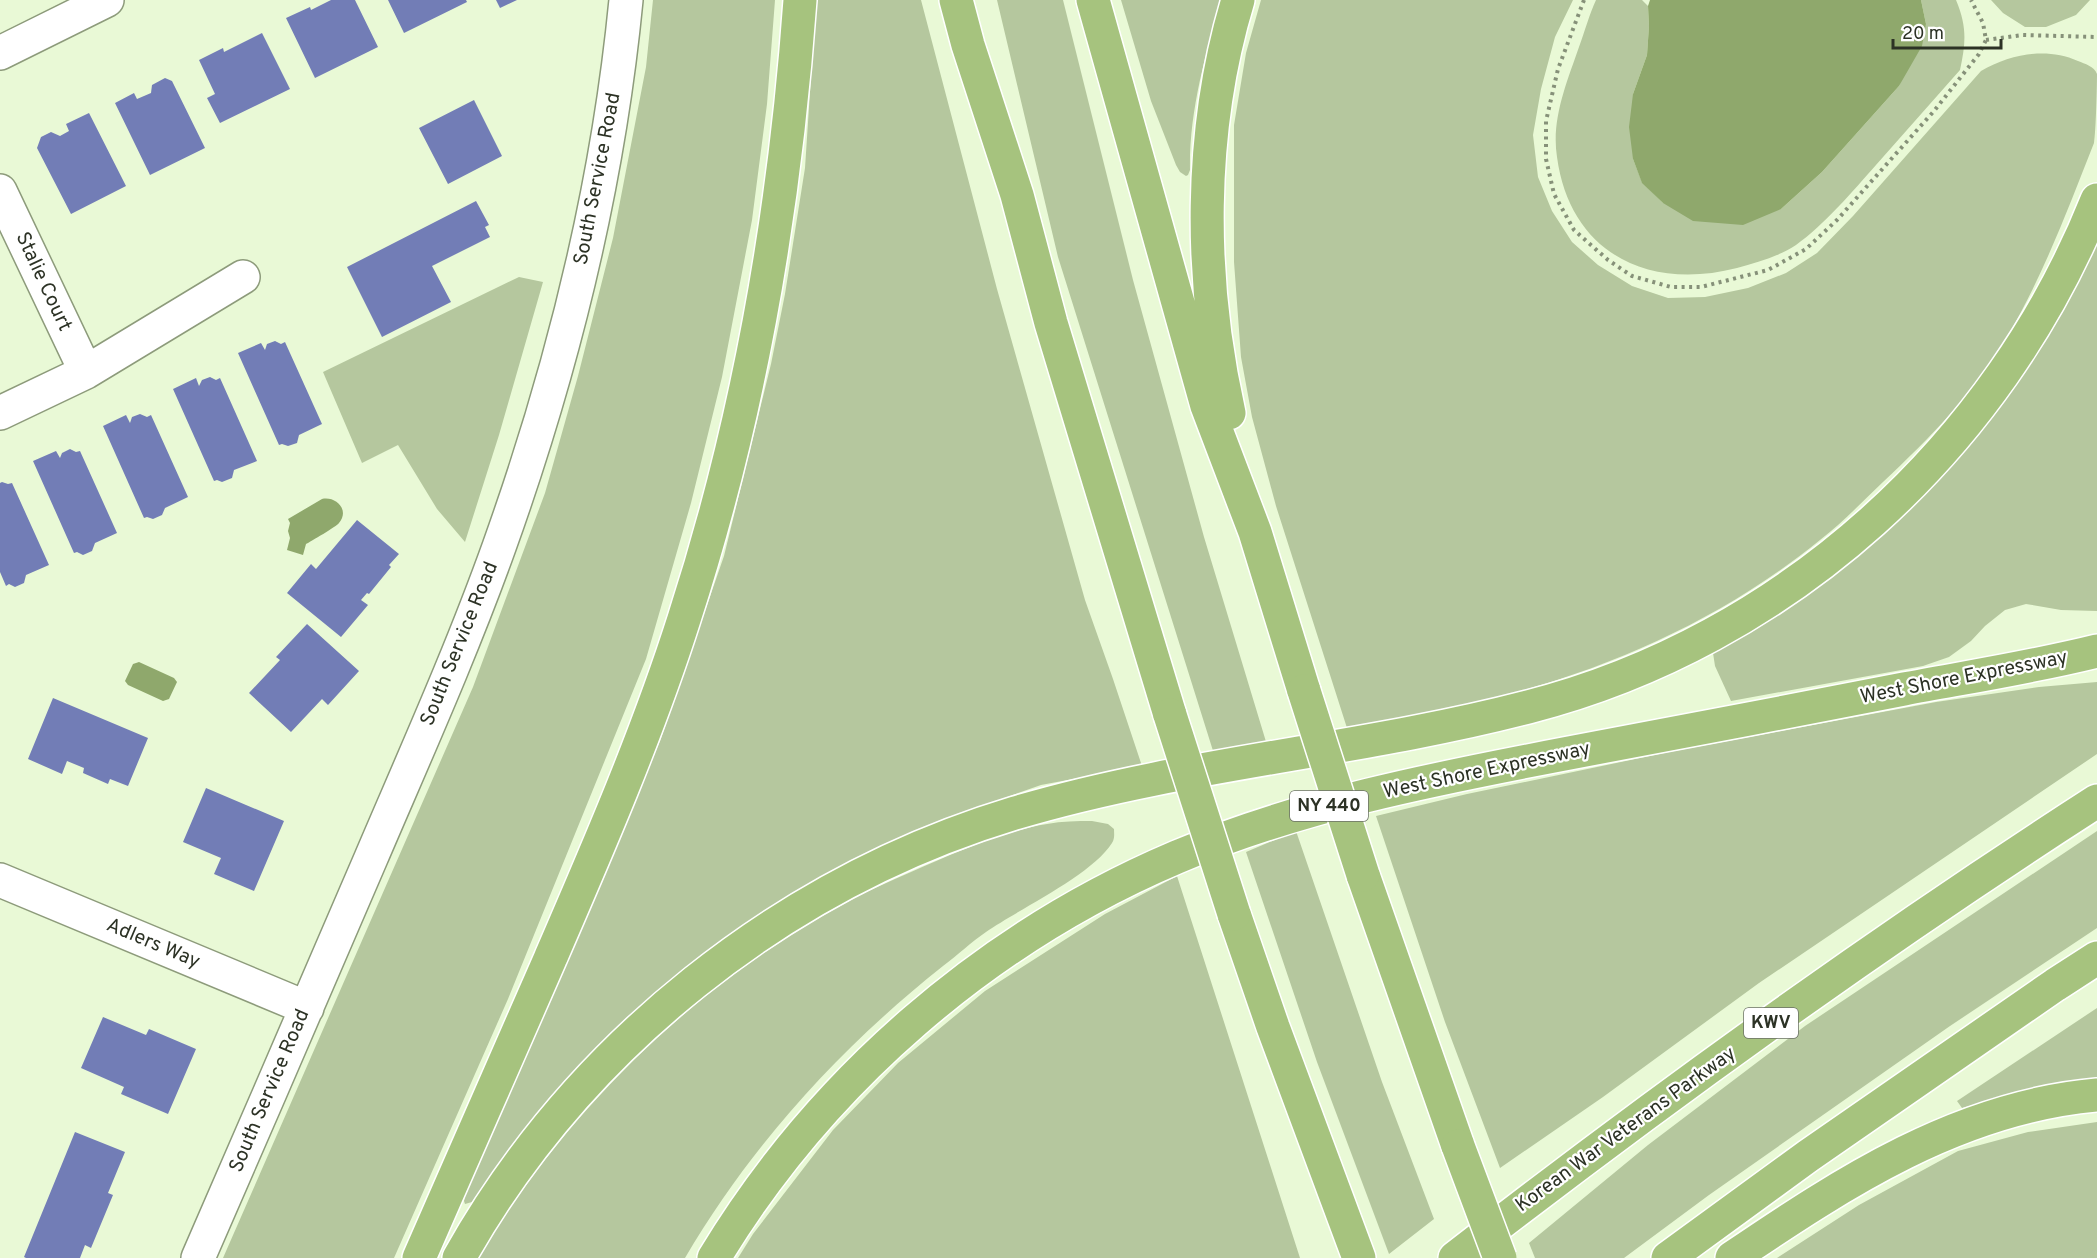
<svg xmlns="http://www.w3.org/2000/svg" width="2097" height="1258" font-family="Overpass,sans-serif">
  <rect width="100%" height="100%" fill="#e9f9d6"/>
  <path fill="#b5c79e" d="M653,0H775L767,104L752,220L722,377L691,503L646,659L508,999L394,1258H223L473,687L545,493L578,376L613,238L646,67Z
    M816,0H921L997,289L1085,600L1113,679L1142,766L1041,785L979,807L884,846L814,883L678,975L624,1020L521,1134L477,1196L472,1202L465,1204L464,1201L465,1195L660,741L724,556L771,364L785,294L805,168Z
    M997,0H1063L1133,280L1204,537L1267,745L1214,754L1058,257Z
    M1121,0H1222C1205,54 1189,113 1190,170L1188,175L1186,176L1180,172L1176,165L1151,101Z
    M1261,0H1573L1555,37L1541,89L1533,135L1538,177L1552,211L1572,242L1598,265L1632,286L1668,298L1705,297L1748,288L1786,273L1817,253L1853,216L1981,71C2011,54 2046,47 2078,61C2085,64 2094,66 2097,74C2097,85 2096,131 2094,143C2068,209 2043,276 2007,337C1975,392 1929,439 1883,482C1862,502 1842,523 1820,540C1724,618 1609,670 1490,699C1443,711 1394,719 1347,728L1276,506L1252,417L1241,357L1234,262V125L1246,53Z
    M1596,0H1642L1648,6L1649,26L1647,55L1633,94V159L1642,182L1663,203L1781,209L1822,172L1899,86L1926,24L1921,0H1956C1967,26 1966,43 1960,70C1932,102 1904,133 1876,165C1853,191 1824,225 1796,245C1778,257 1757,262 1737,268C1648,291 1570,253 1557,157C1551,119 1567,82 1579,47C1585,31 1589,15 1596,0Z
    M1991,0H2090L2076,15L2046,27H2025L2003,13Z
    M2097,241V611L2061,610L2026,604L2005,610L1985,626L1971,641L1949,657L1923,666L1731,701L1715,666L1713,653C1748,631 1787,610 1820,585C1909,519 1981,436 2040,344C2061,311 2081,277 2097,241Z
    M519,277L543,282L499,435L465,542L437,509L398,445L362,463L323,372Z
    M2097,682V754L1759,983L1603,1097L1500,1168L1445,1022L1376,816L1467,794L1669,752L1936,702L2039,687Z
    M1092,821L1108,824L1114,829C1114,834 1115,838 1112,843C1092,875 1019,909 986,932C971,942 958,955 943,966C841,1047 751,1145 685,1258H478C568,1108 698,981 853,899C871,889 891,881 911,872C952,854 1003,831 1047,824C1062,821 1077,821 1092,821Z
    M1296,831L1382,1082L1434,1219L1389,1254L1317,1062L1246,852Z
    M2097,831V928L1950,1026L1709,1195L1624,1258H1535L1529,1243L1648,1145L1805,1026Z
    M1177,876L1300,1258H738L753,1234L833,1130L898,1063L985,991L1105,914Z
    M2097,1008V1078L2055,1084L1962,1108L1957,1101Z
    M2097,1122V1258H1777L1859,1205L1958,1151L2028,1132Z"/>
  <path fill="#8fa86c" d="M1650,0H1921L1926,24L1922,46L1899,86L1822,172L1781,209L1743,225L1693,221L1663,203L1642,183L1633,159L1629,127L1633,94L1647,55L1649,26L1648,6Z
    M322,499C336,496 350,510 339,523C337,526 310,542 306,544L303,555L287,550L290,538L288,531L290,523L288,519Z
    M139,662L174,678L177,682L169,699L163,701L128,685L125,681L133,664Z"/>
  <path fill="#727db6" d="M331,0H355L378,47L315,78L286,18L310,7L311,10Z
    M388,0H466L467,2L404,33Z
    M496,0H517L500,8Z
    M262,33L290,89L220,123L207,98L215,94L199,60L223,48L224,52Z
    M165,78L172,81L205,148L150,175L115,103L134,93L137,99L151,93L152,85Z
    M474,100L502,156L448,184L419,128Z
    M89,113L126,186L71,214L37,148L41,137L51,132L60,136L69,131L66,124Z
    M476,201L489,225L485,227L490,237L432,266L451,302L382,337L347,267Z
    M275,341L281,344L285,342L322,424L299,435L297,443L288,446L282,444L279,445L238,353L261,343L265,350L267,344Z
    M210,377L216,380L220,378L257,461L234,470L232,478L222,482L217,480L214,481L173,389L196,378L199,386L202,380Z
    M140,414L147,417L151,415L188,497L165,508L162,515L153,519L147,517L144,518L103,426L126,415L130,423L132,417Z
    M70,449L76,452L80,451L117,533L95,543L92,551L83,555L77,552L74,553L33,461L56,451L60,458L62,453Z
    M2,482L8,484L12,483L49,565L26,575L24,583L15,587L9,584L6,586L0,572V483Z
    M357,520L399,554L389,565L391,567L369,594L367,593L361,600L368,605L341,637L287,593L311,564L316,569Z
    M307,624L359,671L328,705L322,699L291,732L249,693L280,660L276,657Z
    M53,698L148,738L128,786L110,779L108,784L83,773L84,768L67,761L62,774L28,759Z
    M206,788L284,821L254,891L214,874L221,858L183,842Z
    M103,1017L146,1035L149,1029L196,1049L168,1114L121,1094L124,1087L81,1068Z
    M75,1132L125,1152L108,1193L113,1195L91,1248L85,1245L80,1258H26L24,1257Z"/>
  <g fill="none" stroke-linecap="round" stroke-linejoin="round">
    <defs>
      <path id="minor" d="M0,53L107,0
        M0,191L86,372L0,413
        M86,372L243,277
        M0,880L307,1008
        M198,1258C256,1125 314,991 371,858C415,755 461,653 499,547C562,371 608,186 626,0"/>
      <path id="motorway" d="M956,0L968,45L1017,195L1051,323L1170,715
        M1093,0L1207,406L1255,532L1304,691
        M1229,413C1199,279 1198,132 1238,0
        M1363,875L1458,1146
        M1234,914L1273,1027L1359,1258
        M419,1258C463,1158 506,1059 550,959C598,848 647,735 684,619C749,419 785,210 800,0
        M459,1258C578,1046 783,883 1015,813C1183,763 1359,751 1528,707C1786,641 1999,446 2097,200
        M714,1258C821,1081 986,938 1177,857C1300,805 1433,779 1564,754C1677,733 1791,711 1904,689C1968,677 2033,667 2097,651
        M1455,1258C1663,1097 1876,943 2097,801
        M1668,1258L1808,1156L2055,985L2097,958
        M1732,1258C1844,1182 1959,1107 2097,1095"/>
    </defs>
    <use href="#minor" stroke="#8d9b7b" stroke-width="36"/>
    <use href="#motorway" stroke="#fff" stroke-width="36"/>
    <path stroke="#869179" stroke-width="4" stroke-dasharray="3 4.5" stroke-linecap="butt" d="M1584,0L1558,69L1546,121V159L1554,194L1574,230L1608,260L1632,276L1671,287H1701L1768,270L1806,249L1837,220L1934,111L1979,54L1986,40L1983,23L1971,0
      M1986,40L2023,35L2097,37"/>
    <use href="#minor" stroke="#fff" stroke-width="33"/>
    <use href="#motorway" stroke="#a6c37e" stroke-width="33"/>
    <defs>
      <path id="motorway-bridge" d="M1304,691L1363,875
        M1170,715L1234,914
        M1458,1146L1500,1258"/>
    </defs>
    <use href="#motorway-bridge" stroke="#fff" stroke-width="36" stroke-linecap="butt"/>
    <use href="#motorway-bridge" stroke="#a6c37e" stroke-width="33"/>
  </g>
  <g text-anchor="middle" dominant-baseline="central" stroke-width="4.5" stroke-linejoin="round" paint-order="stroke">
    <g fill="#fff" stroke="#6b7066" stroke-width="1.5">
      <rect x="1290" y="791" width="78" height="30" rx="4.5"/>
      <rect x="1744" y="1008" width="54" height="30" rx="4.5"/>
    </g>
    <g font-size="18" font-weight="bold" fill="#2c3225">
      <text x="1329" y="806">NY 440</text>
      <text x="1771" y="1023">KWV</text>
    </g>
    <g font-size="20" fill="#2c3225" stroke="#fff">
      <text transform="translate(598 179) rotate(-79)">South Service Road</text>
      <text transform="translate(43 282) rotate(65)">Stalie Court</text>
      <text transform="translate(460 644) rotate(-68)">South Service Road</text>
      <text transform="translate(1964 678) rotate(-11)">West Shore Expressway</text>
      <text transform="translate(1487 771) rotate(-12)">West Shore Expressway</text>
      <text transform="translate(153 944) rotate(23)">Adlers Way</text>
      <text transform="translate(270 1091) rotate(-67)">South Service Road</text>
      <text transform="translate(1626 1130) rotate(-36)">Korean War Veterans Parkway</text>
    </g>
  </g>
  <path d="M1893 39v9h108v-9" fill="none" stroke="#2c3225" stroke-width="3"/>
  <text x="1902" y="39" font-size="18" fill="#2c3225" stroke="#ffffff" stroke-width="4.5" paint-order="stroke">20 m</text>
</svg>
